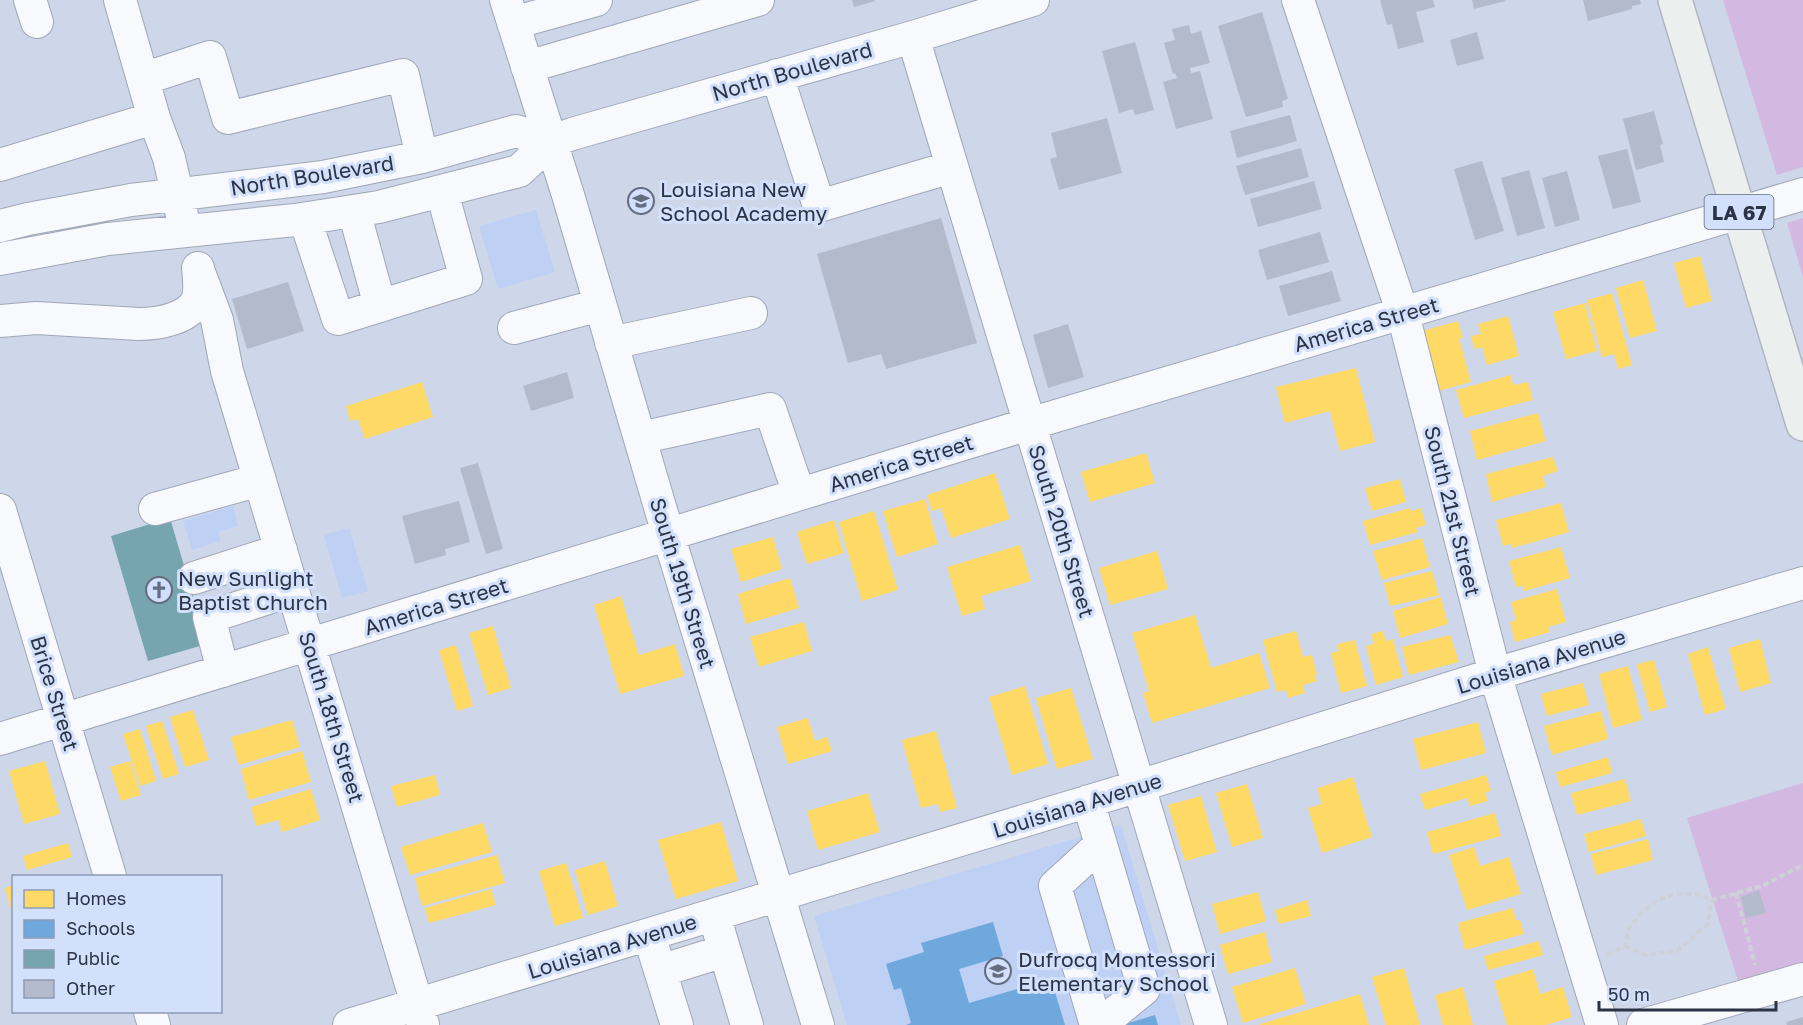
<svg xmlns="http://www.w3.org/2000/svg" width="1803" height="1025" font-family="'Golos Text',sans-serif">
  <rect width="100%" height="100%" fill="#ced7ea"/>
  <path fill="#bed0f4" d="M536,210L555,272L498,289L479,226Z
    M233,506L238,526L218,532L221,541L192,550L183,521Z
    M349,528L368,591L342,598L324,535Z
    M1121,825L1181,1025H847L814,916Z"/>
  <path fill="#d3b9e2" d="M1723,0H1803V167L1777,175Z
    M1803,218V277L1787,223Z
    M1803,783V979L1743,997L1687,818Z"/>
  <path fill="#ffd966" d="M1700,256L1712,301L1686,308L1674,263Z
    M1643,280L1657,331L1630,338L1616,288Z
    M1612,293L1632,365L1618,369L1614,354L1602,357L1587,300Z
    M1585,303L1597,351L1566,359L1553,312Z
    M1508,316L1519,356L1487,365L1482,347L1474,349L1471,336L1481,334L1478,324Z
    M1458,321L1463,338H1459L1471,382L1438,391L1422,331Z
    M1356,368L1375,442L1340,451L1330,411L1285,423L1276,387Z
    M1511,375L1513,385L1528,382L1533,400L1464,418L1456,390Z
    M422,382L433,417L365,439L358,419L350,421L346,406Z
    M1538,413L1546,441L1477,460L1470,431Z
    M1146,453L1155,483L1090,502L1081,472Z
    M1553,457L1558,471L1543,476L1546,487L1492,502L1486,474Z
    M995,473L1010,519L951,538L941,508L932,511L927,495Z
    M1400,479L1406,502L1372,511L1365,488Z
    M925,499L938,544L897,557L883,511Z
    M1561,503L1569,532L1512,548L1511,544L1503,546L1496,520Z
    M1410,508L1411,511L1421,508L1426,525L1416,528L1418,532L1370,545L1363,521Z
    M874,511L898,590L862,601L839,522Z
    M834,520L844,553L807,564L797,532Z
    M773,537L782,569L741,582L731,549Z
    M1422,538L1430,567L1382,580L1373,551Z
    M1020,545L1031,581L981,596L985,609L962,616L947,567Z
    M1561,547L1570,578L1524,591L1523,586L1516,587L1509,561Z
    M1157,551L1168,589L1110,605L1099,568Z
    M1432,571L1439,595L1390,606L1384,583Z
    M790,578L799,608L746,624L738,594Z
    M1557,589L1566,622L1548,627L1550,632L1515,642L1510,622L1516,620L1511,602Z
    M621,596L639,655L675,644L684,676L620,694L594,605Z
    M1441,597L1448,624L1400,638L1393,611Z
    M1195,615L1211,668L1259,653L1270,688L1152,723L1143,693L1149,691L1132,633Z
    M804,622L812,651L759,667L750,637Z
    M493,626L511,688L488,695L469,633Z
    M1296,631L1303,657L1312,655L1317,674L1315,675L1317,681L1303,685L1305,693L1288,698L1286,690L1277,692L1263,640Z
    M1383,631L1386,641L1393,639L1403,677L1376,685L1366,646L1374,644L1371,634Z
    M1450,635L1459,662L1409,675L1402,647Z
    M1760,639L1771,683L1740,692L1729,648Z
    M1355,640L1367,686L1341,693L1331,653L1339,651L1337,644Z
    M456,645L473,706L457,711L439,650Z
    M1708,647L1726,709L1705,715L1688,654Z
    M1654,660L1667,707L1650,712L1637,664Z
    M1628,666L1642,720L1613,728L1599,674Z
    M1583,683L1589,705L1547,716L1541,694Z
    M1025,686L1048,764L1012,775L989,697Z
    M1071,688L1093,759L1057,769L1036,698Z
    M193,710L209,760L185,767L170,717Z
    M1601,711L1608,739L1552,755L1544,726Z
    M808,718L815,741L827,737L832,751L788,764L777,727Z
    M292,720L300,747L239,765L231,737Z
    M162,721L179,774L163,779L146,726Z
    M1478,722L1486,753L1421,770L1413,739Z
    M140,729L156,781L140,786L123,734Z
    M936,731L957,808L940,812L938,804L921,808L902,740Z
    M302,751L311,782L249,800L241,769Z
    M1608,757L1612,773L1560,787L1556,772Z
    M45,761L60,814L24,824L9,771Z
    M130,761L141,795L121,801L110,767Z
    M435,775L440,795L397,807L391,786Z
    M1486,775L1491,791L1485,792L1488,801L1470,806L1467,798L1425,810L1420,794Z
    M1353,777L1372,837L1322,853L1308,808L1322,804L1317,788Z
    M1625,779L1631,801L1577,815L1571,793Z
    M1247,784L1263,838L1232,847L1216,793Z
    M311,789L320,820L282,832L279,820L256,826L251,807Z
    M868,793L880,832L818,850L807,811Z
    M1201,796L1217,852L1185,861L1168,805Z
    M1495,813L1501,836L1433,854L1427,832Z
    M1641,819L1646,836L1589,852L1584,834Z
    M721,822L738,881L676,899L658,840Z
    M483,823L492,852L410,875L401,847Z
    M1648,839L1653,860L1596,875L1591,854Z
    M68,843L72,857L27,870L23,856Z
    M1474,847L1480,866L1509,857L1521,894L1467,910L1449,855Z
    M497,855L505,883L422,906L415,878Z
    M605,861L618,906L588,915L575,870Z
    M566,863L583,918L555,926L539,871Z
    M14,885V916H13L5,888Z
    M491,889L496,905L429,923L425,908Z
    M1258,892L1266,921L1220,934L1212,904Z
    M1307,900L1311,916L1279,924L1275,910Z
    M1513,908L1516,920H1520L1524,934L1465,950L1458,923Z
    M1265,932L1272,962L1228,974L1220,945Z
    M1539,941L1543,955L1488,970L1484,956Z
    M1295,968L1306,1004L1243,1023L1232,987Z
    M1404,968L1420,1025H1386L1372,977Z
    M1533,969L1540,994L1563,987L1572,1017L1546,1025H1507L1494,981Z
    M1463,987L1473,1025H1443L1435,995Z
    M1360,994L1369,1025H1260V1024Z"/>
  <path fill="#6fa8dc" d="M993,922L1003,956L959,969L969,1003L1051,979L1065,1025H906L911,1023L901,988L894,990L886,964L924,952L921,943Z
    M1155,1015L1158,1025H1125V1024Z"/>
  <path fill="#76a5af" d="M170,518L207,644L148,661L111,536Z"/>
  <path fill="#b2bacc" d="M852,0H874L875,1L854,7Z
    M1380,0H1433L1435,7L1416,12L1424,42L1398,49L1392,24L1387,25Z
    M1472,0H1505V1L1474,9Z
    M1583,0H1640L1641,4L1632,6V9L1588,21Z
    M1262,12L1288,99L1282,101L1283,107L1246,117L1218,26Z
    M1189,25L1191,34L1201,31L1210,63L1190,68L1191,73L1200,71L1213,119L1176,129L1163,82L1177,78L1175,73L1173,74L1164,43L1175,40L1172,29Z
    M1477,32L1484,59L1457,66L1450,40Z
    M1135,42L1154,110L1135,115L1133,109L1119,113L1102,51Z
    M1654,111L1663,144L1660,145L1664,162L1636,170L1623,119Z
    M1290,115L1297,141L1237,158L1230,131Z
    M1107,118L1122,173L1059,190L1050,159L1057,157L1051,133Z
    M1301,148L1309,177L1245,195L1236,166Z
    M1627,149L1641,202L1613,209L1598,156Z
    M1482,161L1504,231L1475,240L1454,169Z
    M1529,170L1545,228L1517,236L1501,178Z
    M1567,171L1580,220L1555,227L1542,178Z
    M1314,181L1322,209L1258,227L1250,199Z
    M941,218L977,343L886,369L881,354L848,363L817,254Z
    M1320,232L1329,262L1267,280L1258,250Z
    M1332,271L1341,301L1288,316L1279,286Z
    M288,282L304,331L247,349L232,299Z
    M1068,324L1084,377L1048,388L1033,335Z
    M567,372L574,398L531,411L523,386Z
    M478,463L503,549L486,554L460,468Z
    M459,501L470,542L445,549L446,555L415,564L402,516Z
    M1759,890L1766,913L1746,918L1741,897Z
    M1803,1017V1025H1787L1786,1022Z"/>
  <g fill="none" stroke-linecap="round" stroke-linejoin="round">
    <defs>
      <path id="minor" d="M30,0L37,22
        M120,0L154,118L169,158L182,215
        M506,0L568,195L668,534L818,1025
        M1298,0L1403,314L1495,674L1602,1025
        M513,23L596,0
        M913,37L1211,1025
        M527,67L758,0
        M777,75L819,206L952,167
        M143,79L210,57L228,118L403,75L422,157
        M0,165L154,118
        M354,211L380,306
        M305,219L338,319L466,279L442,192
        M0,226L28,219L131,200L323,177L422,157L516,131L550,142
        M0,259L108,239L295,220L379,207L519,171L550,142L572,134L913,37L1033,0
        M199,272L217,320L227,371L423,1024
        M0,321L36,318L139,324C157,324 191,319 198,298C200,290 199,277 198,268
        M514,328L600,305
        M611,343L751,313
        M640,438L770,409L799,494
        M155,509L260,480
        M0,510L110,876
        M194,578L281,550
        M223,671L209,617L293,590
        M0,739L1029,424L1803,194
        M1088,801L1144,989L1100,1025
        M714,915L747,1025
        M649,935L677,1025
        M660,971L724,951
        M150,1012L154,1025
        M349,1025L1139,786L1495,674L1803,583
        M1096,1025L1055,886L1101,844
        M1643,1025L1803,979"/>
      <path id="major" d="M1675,0L1803,424"/>
    </defs>
    <use href="#minor" stroke="#9fa7b7" stroke-width="34"/>
    <use href="#major" stroke="#b0b5c1" stroke-width="36"/>
    <path stroke="#ced1d7" stroke-width="4" stroke-dasharray="6 3" stroke-linecap="butt" d="M1736,893L1755,965
      M1625,946L1646,955L1677,951L1707,925L1712,900
      M1607,955L1625,946L1629,928L1641,913L1657,900L1675,894H1696L1712,900L1762,886L1803,865"/>
    <use href="#minor" stroke="#f8f9fc" stroke-width="32"/>
    <use href="#major" stroke="#ebf0ef" stroke-width="33"/>
  </g>
  <defs>
    <symbol id="school-ring" viewBox="-11 -11 22 22"><circle r="9.5" fill="#d2e0fc" stroke="#646c7f" stroke-width="1.5"/><path d="M0-5L7-2L0 1L-7-2ZM-4 1L0 2.5L4 1V4Q0 6-4 4Z" fill="#646c7f"/></symbol>
    <symbol id="church-ring" viewBox="-11 -11 22 22"><circle r="9.5" fill="#d2e0fc" stroke="#646c7f" stroke-width="1.5"/><path d="M-1.2-6h2.4v3.5h3.3v2.4h-3.3V6h-2.4V-.1h-3.3v-2.4h3.3Z" fill="#646c7f"/></symbol>
  </defs>
  <g fill-rule="evenodd">
    <use href="#school-ring" x="626" y="186" width="30" height="30"/>
    <use href="#church-ring" x="144" y="575" width="30" height="30"/>
    <use href="#school-ring" x="983" y="956" width="30" height="30"/>
  </g>
  <g text-anchor="middle" dominant-baseline="central" stroke-width="6" stroke-linejoin="round" paint-order="stroke">
    <rect fill="#d2e0fc" stroke="#5d677c" stroke-width="1.5" x="1704.5" y="195" width="69" height="34" rx="4.5"/>
    <g font-size="20" font-weight="bold" fill="#2b3345">
      <text x="1739" y="212">LA 67</text>
    </g>
    <g font-size="21" fill="#2b3345" stroke="#d2e0fc">
      <text transform="translate(792 71) rotate(-16)">North Boulevard</text>
      <text transform="translate(312 175) rotate(-9)">North Boulevard</text>
      <text transform="translate(1366 324) rotate(-16)">America Street</text>
      <text transform="translate(901 463) rotate(-17)">America Street</text>
      <text transform="translate(1453 511) rotate(76)">South 21st Street</text>
      <text transform="translate(1062 531) rotate(73)">South 20th Street</text>
      <text transform="translate(683 583) rotate(73)">South 19th Street</text>
      <text transform="translate(436 606) rotate(-17)">America Street</text>
      <text transform="translate(1541 661) rotate(-17)">Louisiana Avenue</text>
      <text transform="translate(55 693) rotate(73)">Brice Street</text>
      <text transform="translate(332 717) rotate(73)">South 18th Street</text>
      <text transform="translate(1077 805) rotate(-17)">Louisiana Avenue</text>
      <text transform="translate(612 946) rotate(-17)">Louisiana Avenue</text>
    </g>
    <g font-size="21" fill="#2b3345" stroke="#d2e0fc" text-anchor="start">
      <text x="660" y="189">Louisiana New<tspan x="660" dy="24">School Academy</tspan></text>
      <text x="178" y="578">New Sunlight<tspan x="178" dy="24">Baptist Church</tspan></text>
      <text x="1018" y="959">Dufrocq Montessori<tspan x="1018" dy="24">Elementary School</tspan></text>
    </g>
  </g>
  <rect x="12" y="875" width="210" height="138" fill="#d2e0fc" stroke="#8f9bb3" stroke-width="1.5"/>
  <rect x="24" y="890" width="30" height="18" fill="#ffd966" stroke="#8f9bb3" stroke-width="1.5"/>
  <text x="66" y="905" font-size="18" fill="#2b3345">Homes</text>
  <rect x="24" y="920" width="30" height="18" fill="#6fa8dc" stroke="#8f9bb3" stroke-width="1.5"/>
  <text x="66" y="935" font-size="18" fill="#2b3345">Schools</text>
  <rect x="24" y="950" width="30" height="18" fill="#76a5af" stroke="#8f9bb3" stroke-width="1.5"/>
  <text x="66" y="965" font-size="18" fill="#2b3345">Public</text>
  <rect x="24" y="980" width="30" height="18" fill="#b2bacc" stroke="#8f9bb3" stroke-width="1.5"/>
  <text x="66" y="995" font-size="18" fill="#2b3345">Other</text>
  <path d="M1599 1001v9h177v-9" fill="none" stroke="#2b3345" stroke-width="3"/>
  <text x="1608" y="1001" font-size="18" fill="#2b3345" stroke="#d2e0fc" stroke-width="4.5" paint-order="stroke">50 m</text>
</svg>
